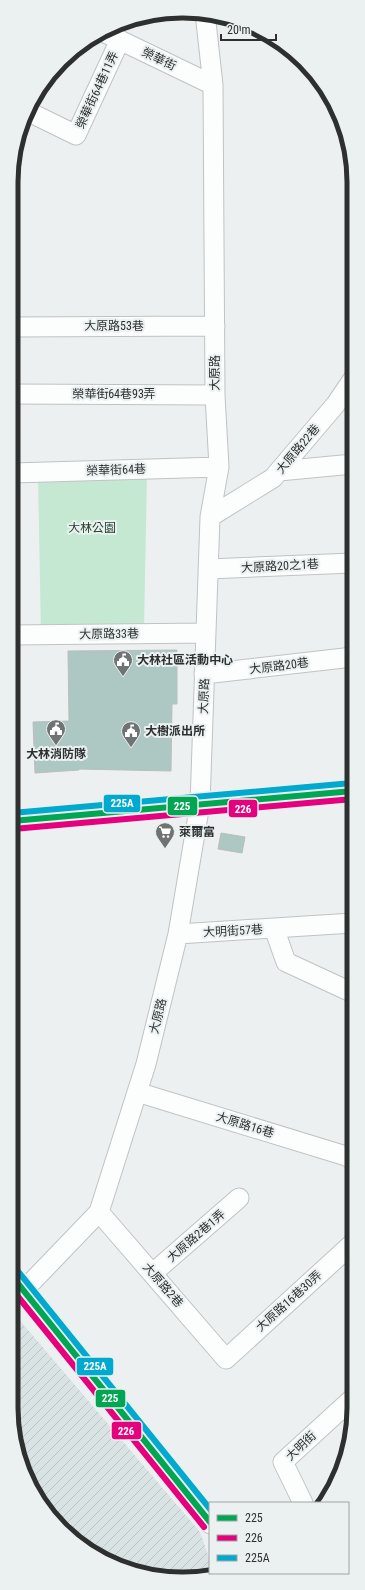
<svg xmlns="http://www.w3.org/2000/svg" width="365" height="1590" font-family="'Roboto Condensed','Noto Sans TC',sans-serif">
  <defs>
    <pattern id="industrial-furrows" width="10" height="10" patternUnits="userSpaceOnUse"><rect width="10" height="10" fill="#d9e3e3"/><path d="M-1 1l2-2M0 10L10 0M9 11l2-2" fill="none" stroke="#bbc3c3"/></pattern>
  </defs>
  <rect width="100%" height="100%" fill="#ecf0f0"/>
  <path fill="url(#industrial-furrows)" d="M11,1310L200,1532L210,1560V1573H214L171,1579L106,1561L54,1521L24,1473L11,1407Z"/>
  <path fill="#c5e8d3" d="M147,474L144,629L41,635L38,477Z"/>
  <path fill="#adc7c2" stroke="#bbbebd" d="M177,650V704H172L171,771L79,769V770L35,773L33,722L69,721L68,651Z
    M221,833L245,837L242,853L218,849Z"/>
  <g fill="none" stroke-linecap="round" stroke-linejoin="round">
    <defs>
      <path id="minor" d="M105,33L213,85
        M29,112L76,135L120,40
        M12,327L215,326
        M12,394L215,395
        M279,471L353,464
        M12,473L219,467
        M210,517L273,478L336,404L353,379
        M208,569L353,563
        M12,635L206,633
        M204,674L353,657
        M12,821L353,791
        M274,928L286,962L353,993
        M178,934L353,923
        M137,1092L346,1156L353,1160
        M99,1212L226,1359L353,1243
        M153,1273L239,1198
        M24,1290L99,1212L146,1064L178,934L200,804L210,517L219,467L215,395L213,85L205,13
        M303,1503L283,1462L353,1398"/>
      <path id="major" d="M11,1275L210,1522"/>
    </defs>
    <use href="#minor" stroke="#c1c3c3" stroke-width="21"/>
    <use href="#major" stroke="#c1c3c3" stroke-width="24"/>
    <use href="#minor" stroke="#fcfdfd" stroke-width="19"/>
    <use href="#major" stroke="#fcfdfd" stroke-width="22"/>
    <defs>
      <path id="bus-1" d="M12,821L353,791
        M11,1275L210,1522"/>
      <path id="bus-2" d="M13,829L353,799
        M11,1288L204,1527"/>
      <path id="bus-3" d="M12,813L352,783
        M17,1270L210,1509"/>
    </defs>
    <use href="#bus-1" stroke="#ebf1f1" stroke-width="9"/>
    <use href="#bus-2" stroke="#ebf1f1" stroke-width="9"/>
    <use href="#bus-3" stroke="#ebf1f1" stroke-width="9"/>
    <use href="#bus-1" stroke="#00a651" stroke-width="6"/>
    <use href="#bus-2" stroke="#e5007d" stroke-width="6"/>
    <use href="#bus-3" stroke="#00a9ce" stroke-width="6"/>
  </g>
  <defs>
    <symbol id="civic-pin" viewBox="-11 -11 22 30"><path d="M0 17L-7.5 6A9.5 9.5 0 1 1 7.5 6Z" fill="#707373" stroke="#ebf1f1"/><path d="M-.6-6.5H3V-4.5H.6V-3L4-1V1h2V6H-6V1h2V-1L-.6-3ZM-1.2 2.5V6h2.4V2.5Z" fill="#fff"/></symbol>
    <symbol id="supermarket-pin" viewBox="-11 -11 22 30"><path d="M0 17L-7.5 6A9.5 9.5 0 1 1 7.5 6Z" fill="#707373" stroke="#ebf1f1"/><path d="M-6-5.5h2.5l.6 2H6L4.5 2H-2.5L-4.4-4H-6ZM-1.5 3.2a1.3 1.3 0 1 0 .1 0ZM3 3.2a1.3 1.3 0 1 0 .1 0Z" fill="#fff"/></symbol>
  </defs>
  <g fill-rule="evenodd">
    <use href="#civic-pin" x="112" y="649" width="22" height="30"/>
    <use href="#civic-pin" x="45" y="718" width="22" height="30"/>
    <use href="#civic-pin" x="120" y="720" width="22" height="30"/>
    <use href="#supermarket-pin" x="154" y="821" width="22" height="30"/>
  </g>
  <g text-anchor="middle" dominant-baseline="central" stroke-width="4" stroke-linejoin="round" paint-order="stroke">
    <g font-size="12" fill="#2e3030" stroke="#ebf1f1">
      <text transform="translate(159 59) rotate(26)">榮華街</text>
      <text transform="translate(97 90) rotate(-65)">榮華街64巷11弄</text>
      <text x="114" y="326">大原路53巷</text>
      <text transform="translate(215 373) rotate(-90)">大原路</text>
      <text x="114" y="394">榮華街64巷93弄</text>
      <text transform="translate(298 449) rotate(-50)">大原路22巷</text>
      <text transform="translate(116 470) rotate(-2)">榮華街64巷</text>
      <text transform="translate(280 566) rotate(-3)">大原路20之1巷</text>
      <text transform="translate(109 634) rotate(-1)">大原路33巷</text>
      <text transform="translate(279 666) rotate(-7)">大原路20巷</text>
      <text transform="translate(204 696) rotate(-88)">大原路</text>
      <text transform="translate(233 931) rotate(-3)">大明街57巷</text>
      <text transform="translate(158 1016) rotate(-76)">大原路</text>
      <text transform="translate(245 1125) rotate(17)">大原路16巷</text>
      <text transform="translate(196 1236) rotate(-41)">大原路2巷1弄</text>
      <text transform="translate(163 1285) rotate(49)">大原路2巷</text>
      <text transform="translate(289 1301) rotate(-42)">大原路16巷30弄</text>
      <text transform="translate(301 1446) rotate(-43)">大明街</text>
    </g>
    <g font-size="12" fill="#1c432d" stroke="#ebf1f1">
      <text x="92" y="528">大林公園</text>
    </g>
    <g font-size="12" font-weight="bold" fill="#2e3030" stroke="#ebf1f1" text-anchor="start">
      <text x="137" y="660">大林社區活動中心</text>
      <text x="145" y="731">大樹派出所</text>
      <text x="56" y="754" text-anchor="middle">大林消防隊</text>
      <text x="179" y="832">萊爾富</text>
    </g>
  </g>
  <path d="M0 0H365V1590H0ZM182 18H183A164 164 0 0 1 347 182V1408A164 164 0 0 1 183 1572H182A164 164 0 0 1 18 1408V182A164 164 0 0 1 182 18Z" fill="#ebf1f1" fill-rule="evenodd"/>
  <path fill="none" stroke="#2e3030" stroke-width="5" d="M182 18H183A164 164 0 0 1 347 182V1408A164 164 0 0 1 183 1572H182A164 164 0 0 1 18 1408V182A164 164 0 0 1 182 18Z"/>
  <g stroke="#ebf1f1" stroke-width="1.5">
    <rect x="103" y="794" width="38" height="19" rx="4" fill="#00a9ce"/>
    <rect x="167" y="796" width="31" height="20" rx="4" fill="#00a651"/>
    <rect x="228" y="799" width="30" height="19" rx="4" fill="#e5007d"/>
    <rect x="76" y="1357" width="38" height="19" rx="4" fill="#00a9ce"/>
    <rect x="95" y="1389" width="31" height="19" rx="4" fill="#00a651"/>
    <rect x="111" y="1421" width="31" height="19" rx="4" fill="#e5007d"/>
  </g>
  <g font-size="11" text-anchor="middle" font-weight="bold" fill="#fff">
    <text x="122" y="807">225A</text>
    <text x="182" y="810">225</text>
    <text x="243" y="813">226</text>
    <text x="95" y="1370">225A</text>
    <text x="110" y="1402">225</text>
    <text x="126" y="1435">226</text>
  </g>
  <rect x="209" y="1502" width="140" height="72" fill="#ebf1f1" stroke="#9fa4a4"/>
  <rect x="217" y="1515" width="20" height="6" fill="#00a651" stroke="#9fa4a4"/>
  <text x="245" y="1522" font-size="12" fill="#2e3030">225</text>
  <rect x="217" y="1535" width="20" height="6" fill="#e5007d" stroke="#9fa4a4"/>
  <text x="245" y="1542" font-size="12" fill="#2e3030">226</text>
  <rect x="217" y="1555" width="20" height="6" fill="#00a9ce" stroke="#9fa4a4"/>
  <text x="245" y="1562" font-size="12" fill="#2e3030">225A</text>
  <path d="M221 34v6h55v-6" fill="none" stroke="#2e3030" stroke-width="2"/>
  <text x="227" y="34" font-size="12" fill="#2e3030" stroke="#ebf1f1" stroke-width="3" paint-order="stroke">20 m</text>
</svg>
